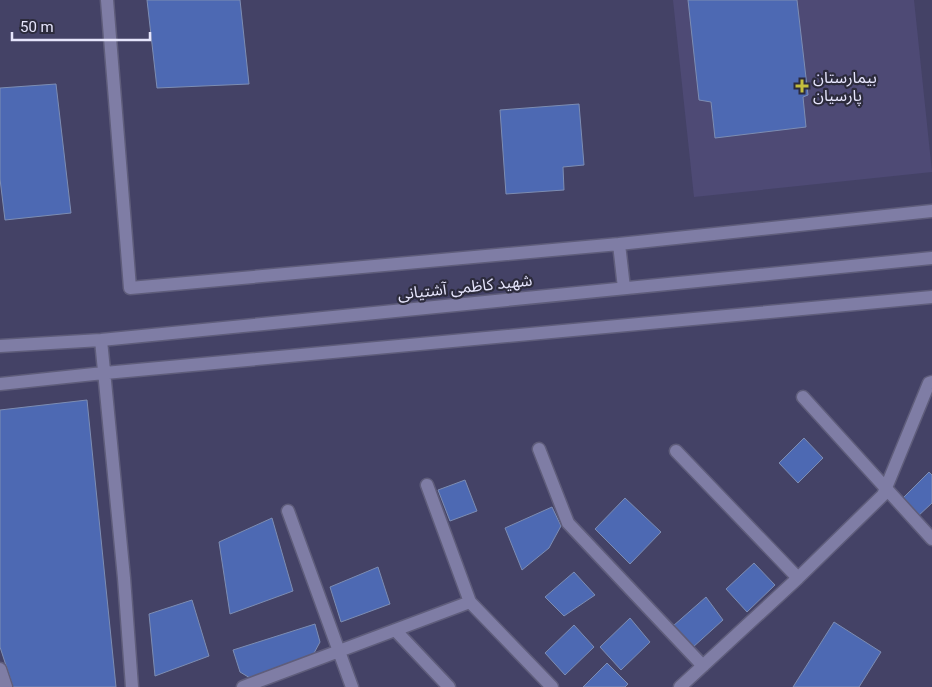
<svg xmlns="http://www.w3.org/2000/svg" width="932" height="687" font-family="Roboto,'Noto Sans Arabic',sans-serif">
  <rect width="100%" height="100%" fill="#444266"/>
  <path fill="#4e4a75" d="M673,0H914L932,172L694,197Z"/>
  <path fill="#4d69b3" stroke="#7d8db3" d="M147,0H240L249,84L157,88Z
    M688,0H797L808,95L803,97L806,127L715,138L711,102L699,100Z
    M56,84L71,213L5,220L0,179V88Z
    M579,104L584,165L563,167L564,190L506,194L500,110Z
    M87,400L116,687H13L0,647V410Z
    M804,438L823,458L798,483L779,463Z
    M929,472L932,475V503L916,518L900,501Z
    M465,480L477,511L450,521L438,490Z
    M625,498L661,532L630,564L595,529Z
    M552,507L561,526L549,548L522,570L505,528Z
    M272,518L293,591L230,614L219,542Z
    M754,563L775,585L747,612L726,589Z
    M378,567L390,604L341,622L330,587Z
    M574,572L595,595L564,616L545,597Z
    M706,597L723,620L692,648L673,626Z
    M192,600L209,656L155,676L149,614Z
    M630,618L650,642L621,670L600,647Z
    M834,622L881,652L859,687H793Z
    M315,624L320,642L313,655L250,678L240,672L233,650Z
    M574,625L594,647L565,675L545,653Z
    M607,663L628,684L625,687H583Z"/>
  <g fill="none" stroke-linecap="round" stroke-linejoin="round">
    <defs>
      <path id="street" d="M107,0L130,288L619,244L932,211
        M619,244L624,288
        M101,340L124,578L132,687
        M0,346L101,340L932,258
        M0,384L94,374L932,297
        M803,397L932,539
        M539,449L568,523L703,666
        M676,451L798,578
        M427,485L470,602
        M288,511L352,687
        M396,631L449,687
        M0,669L6,687
        M243,687L470,602L552,687
        M680,687L798,578L883,495L929,383L932,382"/>
    </defs>
    <use href="#street" stroke="#5f5d7b" stroke-width="15"/>
    <use href="#street" stroke="#7f7da5" stroke-width="12"/>
  </g>
  <path fill="#c3bd3e" stroke="#2c2b3c" stroke-width="2" d="M799.5 78.5h5v5h5v5h-5v5h-5v-5h-5v-5h5z"/>
  <g text-anchor="middle" dominant-baseline="central" stroke-width="4.5" stroke-linejoin="round" paint-order="stroke">
    <g font-size="16" fill="#e6e5fc" stroke="#2c2b3c" text-anchor="start">
      <text x="813" y="77">بیمارستان<tspan x="813" dy="18">پارسیان</tspan></text>
    </g>
    <g font-size="16" fill="#e6e5fc" stroke="#2c2b3c">
      <text transform="translate(465 287) rotate(-6)">شهید کاظمی آشتیانی</text>
    </g>
  </g>
  <path d="M12 32v8h138v-8" fill="none" stroke="#e6e5fc" stroke-width="2.5"/>
  <text x="20" y="32" font-size="15" fill="#e6e5fc" stroke="#2c2b3c" stroke-width="4" paint-order="stroke">50 m</text>
</svg>
